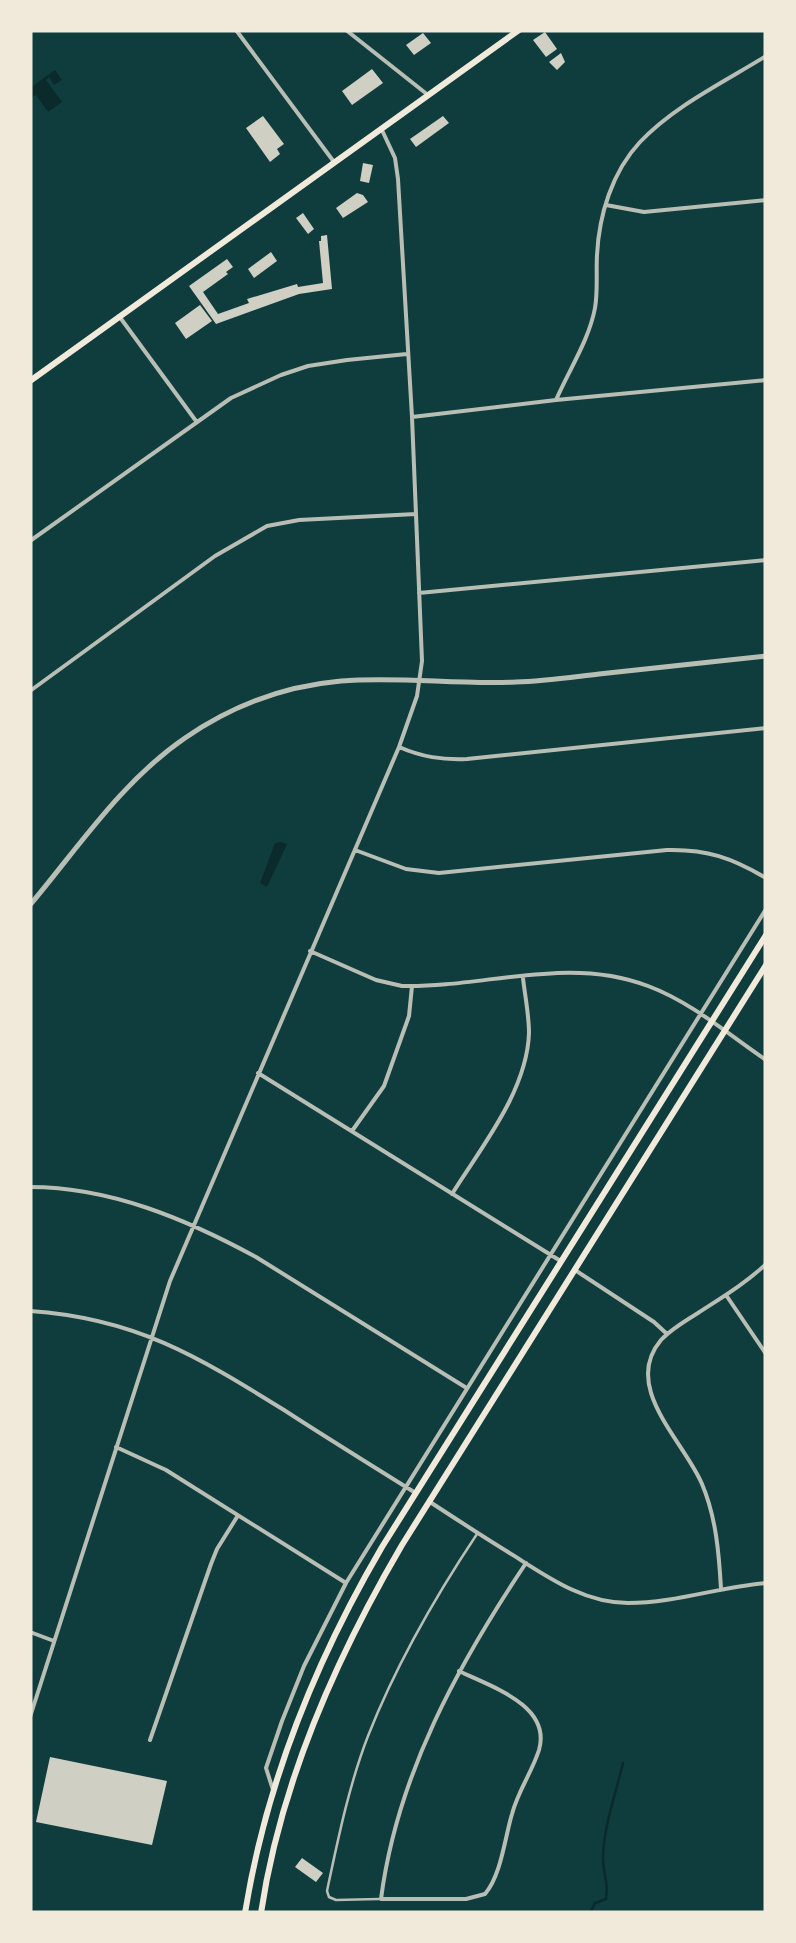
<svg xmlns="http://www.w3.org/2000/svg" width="796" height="1943" font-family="'Varela Round',sans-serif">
  <rect width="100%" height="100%" fill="#0f3d3e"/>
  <path fill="#0a2a2b" d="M55,70L62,80L54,85L49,77L46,80L62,102L48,112L36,95L30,98V88Z
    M281,842L287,844L267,887L260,883L275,843Z"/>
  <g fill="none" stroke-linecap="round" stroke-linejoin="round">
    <path stroke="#0a2a2b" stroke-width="2.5" d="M590,1913L595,1903L606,1899C609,1879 603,1876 603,1859C603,1828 616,1793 623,1763"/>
  </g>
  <path fill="#cfcfc3" d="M545,32L557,49L546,57L533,40Z
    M423,33L431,43L414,55L406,45Z
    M561,53L565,62L557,70L549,62Z
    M372,69L383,83L352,105L342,91Z
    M263,116L284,144L277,149L280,154L270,162L246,128Z
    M443,116L449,123L416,147L410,139Z
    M363,163L373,165L369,183L360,181Z
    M357,193L363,195L368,202L343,218L336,208Z
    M303,213L314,229L308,234L296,218Z
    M327,235L332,289L299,294L216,324L189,286L227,259L233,267L226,272L228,274L203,292L218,314L249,303L247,299L297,284L298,287L323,283L319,241H321V236Z
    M271,252L277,261L254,278L248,269Z
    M200,305L212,321L186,339L175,323Z
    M50,1757L167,1781L152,1845L36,1822Z
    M302,1858L323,1873L316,1882L295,1867Z"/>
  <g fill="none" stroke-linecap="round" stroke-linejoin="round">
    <path stroke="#b8beb3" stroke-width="2.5" d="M379,1899L336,1900L329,1897L327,1891C338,1839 349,1785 368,1736C396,1665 435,1597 477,1534"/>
    <path stroke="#b8beb3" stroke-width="4" d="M236,30L334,162
      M346,30L428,95
      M606,205L644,212L766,200
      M119,316L196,421
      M556,400C569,370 589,340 595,308C598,291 596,273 597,255C599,215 612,172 640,142C674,106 724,82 766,56
      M412,417L556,400L766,380
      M30,541L231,398L281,375L308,366L347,360L407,354
      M419,593L766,560
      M30,691L215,556L267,526L299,520L416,514
      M399,747C422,757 442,760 467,759L766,728
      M355,850L406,869L439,873L667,850C707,849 732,858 766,878
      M310,951L376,980L402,986C484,988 568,955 648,986C691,1002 728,1034 766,1060
      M258,1073L559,1260
      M352,1131L384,1086L409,1016L412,986
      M30,1187C110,1187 186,1219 256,1257L465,1387
      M452,1194C482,1146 527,1091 529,1033C529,1015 525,996 523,978
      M575,1270L654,1322L667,1334
      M726,1295L766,1354
      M30,1311C135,1318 197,1356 284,1410C327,1438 371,1465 414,1492
      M116,1447L166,1470L346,1583
      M430,1502C456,1519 482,1536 508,1552C545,1575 582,1603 628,1603C675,1603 719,1587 766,1583
      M721,1589C719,1553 716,1517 702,1484C684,1441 621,1387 661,1340C671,1329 685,1321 698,1313C721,1298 746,1283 766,1264
      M30,1632L54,1641
      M459,1671C489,1686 552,1705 539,1750C532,1772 518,1791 512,1814C505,1837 501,1876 485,1894L466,1899H381C397,1775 458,1665 526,1563
      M30,1717L170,1281L399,747L417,696L422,661L412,417L398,179L395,158L381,128
      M150,1740L211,1564L217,1549L237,1517
      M273,1790L266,1768L282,1721L304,1666L346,1583L766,909"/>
    <path stroke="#b8beb3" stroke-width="5" d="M30,905C78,848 122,781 185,738C231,706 285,686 341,681C399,676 458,685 516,682C544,681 572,677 599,674C655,668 710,662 766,656"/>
    <path stroke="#f1e9da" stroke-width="6" d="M30,381L519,30"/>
    <path stroke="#f1e9da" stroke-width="6" d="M245,1913C266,1783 316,1660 382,1547L766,935
      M261,1913C280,1785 337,1656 402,1545L766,965"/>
  </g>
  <rect width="796" height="1943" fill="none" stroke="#f1e9da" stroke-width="65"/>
</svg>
